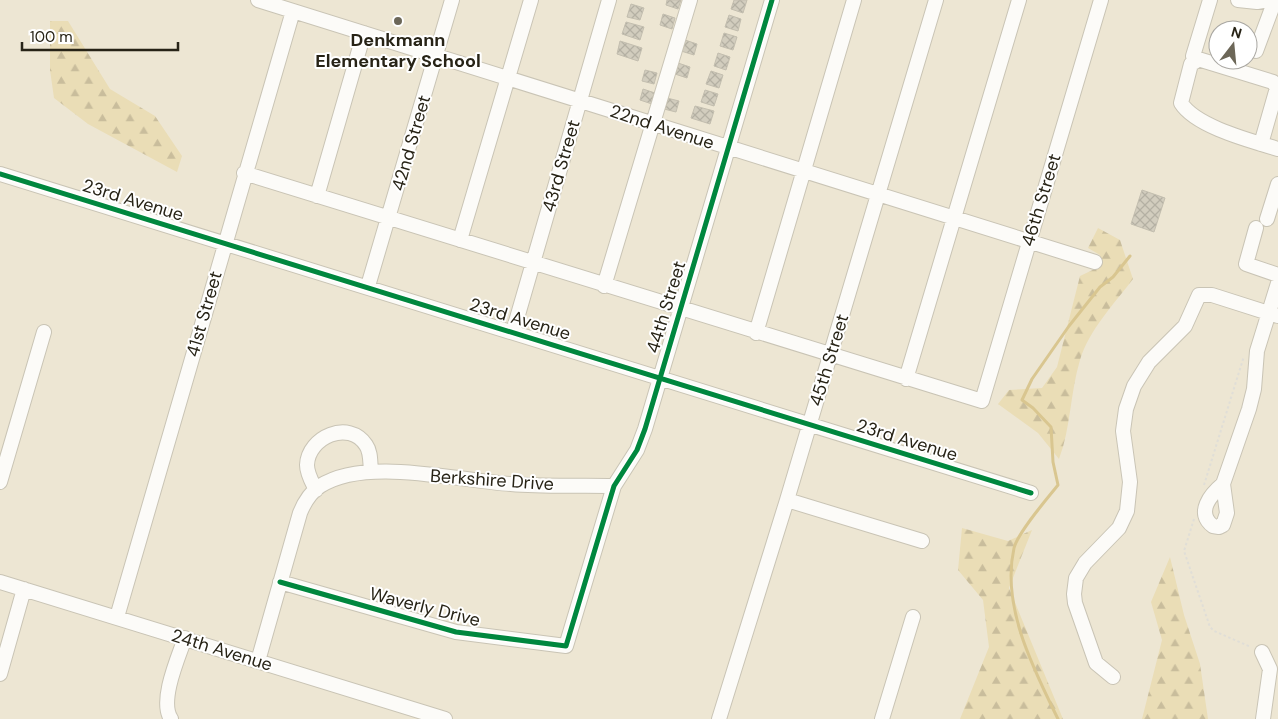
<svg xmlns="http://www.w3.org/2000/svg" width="1278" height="719" font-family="'DM Sans',sans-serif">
  <defs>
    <pattern id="forest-firs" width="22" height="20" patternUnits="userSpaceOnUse" patternTransform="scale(1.25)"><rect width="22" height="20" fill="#eaddb6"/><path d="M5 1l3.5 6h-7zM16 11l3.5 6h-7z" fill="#c9bd9c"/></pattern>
    <pattern id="building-cross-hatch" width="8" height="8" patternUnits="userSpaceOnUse" patternTransform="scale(1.25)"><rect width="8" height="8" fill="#d2cdbe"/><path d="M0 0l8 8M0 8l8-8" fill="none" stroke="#b4b0a3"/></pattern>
  </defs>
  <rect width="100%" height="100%" fill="#ede6d3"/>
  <path fill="url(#forest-firs)" d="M50,21H68L110,89L155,116L182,156L177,172L88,124L54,98L50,70Z
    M1098,228L1120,240L1133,279C1114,304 1089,330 1080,360C1070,393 1071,427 1059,459L1038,433L998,404L1009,390L1042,388L1057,367L1080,276L1101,266L1100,255L1088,248Z
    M962,528L1008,541L1032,530L1009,588L1063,719H960L989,647L983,600L958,570Z
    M1170,557L1184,615L1200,664L1208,719H1142L1162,640L1151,602Z"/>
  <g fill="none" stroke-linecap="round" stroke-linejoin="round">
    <path stroke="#d9c690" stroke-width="3" d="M1058,719C1033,668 1001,606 1014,548C1018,532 1047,499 1058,485L1053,462L1051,427L1033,408L1022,400L1032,379L1069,326L1100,287L1113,277L1130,256"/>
  </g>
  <path fill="url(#building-cross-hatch)" stroke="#c3beaf" d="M667,0H681L678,9L666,5Z
    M734,0H747L743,13L731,9Z
    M631,4L644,8L640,20L627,17Z
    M663,14L675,18L672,29L660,25Z
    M729,15L741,19L738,31L725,27Z
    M626,22L644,27L640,40L622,34Z
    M724,33L737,37L733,50L720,46Z
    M685,40L697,44L694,55L681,51Z
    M620,41L642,48L638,61L617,54Z
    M718,53L730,57L726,70L714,66Z
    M678,63L690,67L687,78L675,74Z
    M645,70L657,73L654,84L642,81Z
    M711,71L723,75L719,88L706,84Z
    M643,89L655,93L652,104L640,100Z
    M705,90L718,94L714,106L701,102Z
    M667,98L679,101L676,112L664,109Z
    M695,106L714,111L710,124L691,118Z
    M1142,190L1165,198L1154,232L1131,224Z"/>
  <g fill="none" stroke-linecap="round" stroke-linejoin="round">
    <defs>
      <path id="minor" d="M258,0L1095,262
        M1238,0L1257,2L1269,0
        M1256,51L1275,0
        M1195,62L1193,56L1210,0
        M1261,144L1277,88L1273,82L1198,59L1191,64L1181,103C1196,127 1252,141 1278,149
        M244,173L982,401L1101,0
        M0,174L1031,493
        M317,196L364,33
        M1267,219L1278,184
        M1256,228L1246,264L1278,275
        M460,240L531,0
        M368,286L452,0
        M604,286L690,0
        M513,332L609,0
        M756,333L854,0
        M906,379L1019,0
        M0,482L44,332
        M1223,484C1211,494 1195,513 1213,526L1219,527L1223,525L1227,513L1223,484L1249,409L1254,389L1257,351L1278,283
        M316,490C312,482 307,474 307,465C308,437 349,419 366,445C371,452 370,462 371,471
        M787,500L922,541
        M0,582L445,719
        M280,582L456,632L566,646L614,486L637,450L645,429L772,0
        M117,617L293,11
        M1262,652L1270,669L1263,719
        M258,661L300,513C304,503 311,492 320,486C366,456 458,481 511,484C545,487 580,485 614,486
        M0,674L24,589
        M1113,677L1096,663L1075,603L1074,594L1076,578L1085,563L1119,528L1127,511L1130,482L1123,431L1126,409L1134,386L1149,362L1185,326L1199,295H1212L1278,316
        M171,719C159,701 178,658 185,638
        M719,719L787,500L936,0
        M882,719L913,617"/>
    </defs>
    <use href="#minor" stroke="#c9c4b5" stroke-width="16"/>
    <path stroke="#e0ded7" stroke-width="2" stroke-dasharray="2.5 2.5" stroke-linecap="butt" d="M1204,485L1244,356
      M1194,519L1184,551L1210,627L1214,631L1251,647"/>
    <use href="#minor" stroke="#fcfbf8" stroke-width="14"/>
    <defs>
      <path id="cycleway" d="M0,174L1031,493
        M280,582L456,632L566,646L614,486L637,450L645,429L772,0"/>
    </defs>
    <use href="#cycleway" stroke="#fff" stroke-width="8"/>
    <use href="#cycleway" stroke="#00873e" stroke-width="5"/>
  </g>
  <circle fill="#6c6758" stroke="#fff" stroke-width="2" cx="398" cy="21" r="5"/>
  <g text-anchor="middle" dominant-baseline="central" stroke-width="4" stroke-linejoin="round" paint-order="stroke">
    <g font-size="18" font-weight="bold" fill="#272316" stroke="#fff">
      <text x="398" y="40">Denkmann<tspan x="398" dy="21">Elementary School</tspan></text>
    </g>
    <g font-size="18" fill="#272316" stroke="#fff">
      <text transform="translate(662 127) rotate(18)">22nd Avenue</text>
      <text transform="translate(411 143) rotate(-74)">42nd Street</text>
      <text transform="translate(561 166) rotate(-74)">43rd Street</text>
      <text transform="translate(133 200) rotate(17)">23rd Avenue</text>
      <text transform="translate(1041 200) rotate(-73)">46th Street</text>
      <text transform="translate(666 307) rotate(-73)">44th Street</text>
      <text transform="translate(204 314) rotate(-74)">41st Street</text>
      <text transform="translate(520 319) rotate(17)">23rd Avenue</text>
      <text transform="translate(829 360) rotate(-73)">45th Street</text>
      <text transform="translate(907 440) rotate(17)">23rd Avenue</text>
      <text transform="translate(492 480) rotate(4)">Berkshire Drive</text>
      <text transform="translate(425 607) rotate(14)">Waverly Drive</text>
      <text transform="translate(222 650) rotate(17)">24th Avenue</text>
    </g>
  </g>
  <g transform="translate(1233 45) rotate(16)"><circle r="24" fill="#ffffff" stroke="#a9a7a2"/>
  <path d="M0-4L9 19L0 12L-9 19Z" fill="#6c6758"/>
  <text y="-8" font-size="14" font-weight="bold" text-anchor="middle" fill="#272316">N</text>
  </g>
  <path d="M22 42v8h156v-8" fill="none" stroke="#272316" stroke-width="2.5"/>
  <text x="30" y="42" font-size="15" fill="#272316" stroke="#ffffff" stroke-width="4" paint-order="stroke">100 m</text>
</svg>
